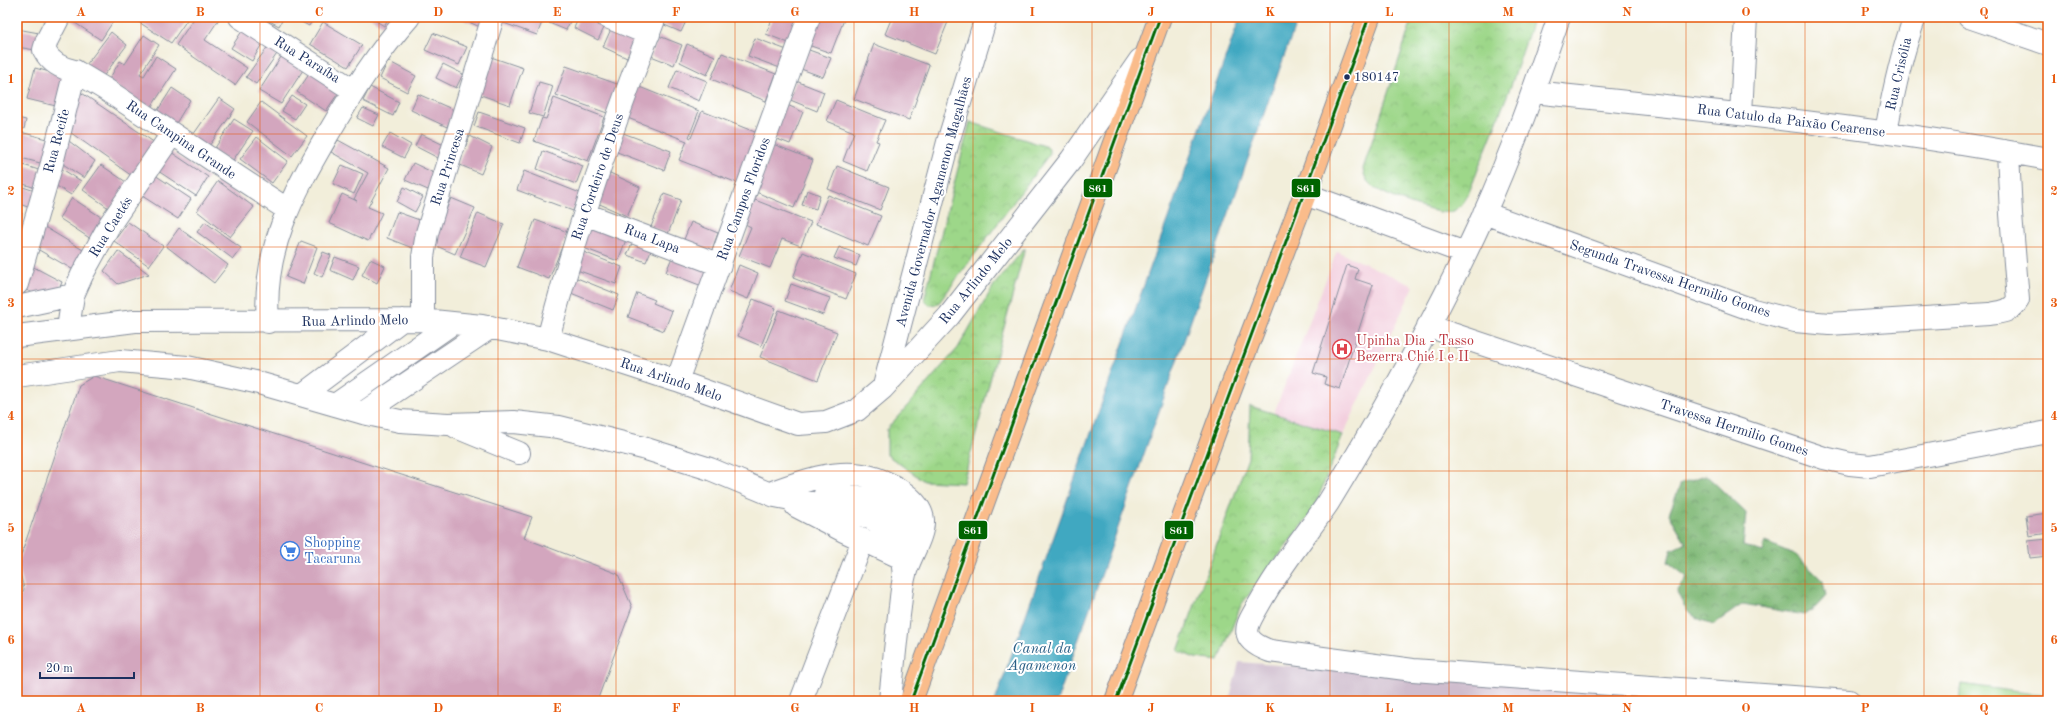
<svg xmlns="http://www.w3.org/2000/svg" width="2065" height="718" font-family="'Old Standard TT',serif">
  <defs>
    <pattern id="forest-crowns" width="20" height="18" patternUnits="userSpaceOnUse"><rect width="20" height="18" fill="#7eb875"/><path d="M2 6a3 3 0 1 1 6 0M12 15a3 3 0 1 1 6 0" fill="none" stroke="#669663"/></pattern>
    <pattern id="park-crowns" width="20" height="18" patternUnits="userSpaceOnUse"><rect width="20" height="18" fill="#9dd789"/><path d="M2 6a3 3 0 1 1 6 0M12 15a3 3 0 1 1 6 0" fill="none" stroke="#87b979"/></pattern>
  </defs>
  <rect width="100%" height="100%" fill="#fff"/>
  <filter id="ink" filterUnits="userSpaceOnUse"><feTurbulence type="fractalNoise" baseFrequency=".025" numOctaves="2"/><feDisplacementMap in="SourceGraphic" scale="8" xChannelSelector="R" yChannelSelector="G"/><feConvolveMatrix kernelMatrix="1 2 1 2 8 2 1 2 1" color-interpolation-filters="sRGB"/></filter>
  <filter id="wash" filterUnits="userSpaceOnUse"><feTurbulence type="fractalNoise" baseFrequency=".012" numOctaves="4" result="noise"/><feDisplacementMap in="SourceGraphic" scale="16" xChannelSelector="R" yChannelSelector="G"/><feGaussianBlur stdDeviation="0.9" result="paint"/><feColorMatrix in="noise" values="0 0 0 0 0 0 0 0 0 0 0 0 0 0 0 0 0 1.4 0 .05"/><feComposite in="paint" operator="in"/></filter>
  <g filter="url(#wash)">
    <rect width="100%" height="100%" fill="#f2eeda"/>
    <path fill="#f3cfde" d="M1337,251L1414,286L1343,435L1274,413Z"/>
    <path fill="#cfbdce" d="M1239,662L1743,701H1229Z"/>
    <path fill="#9dd789" stroke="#5c8374" d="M1961,684L2048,696V701H1959Z"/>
    <path fill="url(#forest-crowns)" stroke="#4c746a" d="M1706,475L1746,513L1743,546L1763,552L1765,542L1796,555L1823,581L1826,596L1816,607L1804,615L1743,604L1714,624C1693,619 1686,612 1677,592L1687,577L1668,562L1671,550L1686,543L1669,514L1681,483Z"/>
    <path fill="url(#park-crowns)" stroke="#5c8374" d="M1413,17H1534L1512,83L1468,195C1464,202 1460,209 1451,212C1437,216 1378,194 1369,183C1365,179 1364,173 1363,169Z
      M970,122L1048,147L1050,153L938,304L929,305L924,300Z
      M1025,248L963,483L924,481L887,455V429L958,348L994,285Z
      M1250,406L1343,435L1313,511L1241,605L1219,661L1195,658L1178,651L1248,458Z"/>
    <path fill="#41a8c1" stroke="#2e6c90" d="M1240,17H1298L1057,701H995Z"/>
    <g id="blocks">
      <path fill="#d3a6be" d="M66,17H116L101,40Z
        M131,17H189L171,43Z
        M195,17H216L219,19L205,40L247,68L235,85L176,45Z
        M262,17H284L279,26Z
        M292,17H314L309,26Z
        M370,17H389L384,26Z
        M461,17H484L480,27L460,18Z
        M499,17H544L537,35L498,21Z
        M551,17H572L566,30L549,23Z
        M579,17H586L605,26L598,40L574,28Z
        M665,17H688L681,32L662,24Z
        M773,17H797L791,44L766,34Z
        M819,17H845L831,53L808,45Z
        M892,17H950L935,54L885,34Z
        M323,22L362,45L348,67L310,44Z
        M246,25L266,37L252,61L231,48Z
        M17,29L39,33L35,50L17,47Z
        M611,29L635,39L627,58L603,47Z
        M111,32L127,45L102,78L86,65Z
        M433,33L467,47L459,65L425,50Z
        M144,35L159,45L140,74L144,76L156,56L176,69L150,109L108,81L120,61L125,64Z
        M659,36L682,45L674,65L651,56Z
        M755,38L787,50L780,68L748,56Z
        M271,42L281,48L256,84L246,77Z
        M687,44L715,56L707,75L680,62Z
        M874,44L929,65L909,120L854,99Z
        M809,50L831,58L823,77L801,69Z
        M722,53L776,74L766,101L711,79Z
        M488,56L523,68L510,105L475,93Z
        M281,57L303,70L281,104L259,91Z
        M19,58L22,80L17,81V59Z
        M388,61L416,76L407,92L380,78Z
        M443,64L463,74L456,88L436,78Z
        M566,66L620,85L610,114L556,95Z
        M35,68L68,77L60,107L27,99Z
        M677,69L707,81L699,101L669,88Z
        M312,70L341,89L326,111L297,92Z
        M796,81L824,92L817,111L788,99Z
        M539,82L553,86L543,117L529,113Z
        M637,86L699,111L689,137L691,138L702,111L760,134L740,184L679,160L687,141L625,117Z
        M370,87L399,102L393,116L363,101Z
        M172,88L190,100L175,125L156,113Z
        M76,89L155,143L132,176L67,130Z
        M418,94L454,110L447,127L411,110Z
        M292,96L305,104L295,119L282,111Z
        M219,98L235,109L207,149L191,138Z
        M554,98L604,117L588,161L534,141L542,118L546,119Z
        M836,100L885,120L876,141L879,142L867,171L843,161L854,132L827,121Z
        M261,102L307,136L292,156L247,122Z
        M785,104L803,112L790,144L772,137Z
        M363,108L379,115L373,126L357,118Z
        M479,112L525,128L520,143L474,126Z
        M17,118L26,120L24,129L17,128Z
        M234,119L253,131L231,163L213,151Z
        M17,131L50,140L44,164L17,157Z
        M390,133L411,145L404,158L382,147Z
        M623,133L671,151L664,170L617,152Z
        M421,134L448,147L442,160L415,146Z
        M470,136L492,147L481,174L458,164Z
        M257,137L288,161L272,183L240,159Z
        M65,138L95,161L84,178L60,162Z
        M338,140L389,168L368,207L382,213L368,241L329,223L342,194L357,201L354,199L368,173L331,152Z
        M773,144L813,160L794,208L756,192Z
        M168,150L208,177L196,196L155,169Z
        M543,151L583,166L576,184L537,169Z
        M17,163L45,172L39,189L17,182Z
        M413,163L436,174L428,190L405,180Z
        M101,165L129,184L110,209L83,190Z
        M342,165L363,174L354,194L333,184Z
        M837,166L889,187L880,210L828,189Z
        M62,169L81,181L71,195L55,185Z
        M524,171L580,193L573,211L517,190Z
        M608,172L640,187L627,216L595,202Z
        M152,173L191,199L178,219L139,194Z
        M218,181L254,207L230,237L197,211Z
        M17,185L38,192L33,209L17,203Z
        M404,187L423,197L415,212L397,202Z
        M807,190L820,195L816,209L802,205Z
        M664,194L681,200L668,234L651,227Z
        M828,195L881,216L868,246L816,224Z
        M72,198L104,219L91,239L59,218Z
        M451,198L475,208L455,254L432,244Z
        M755,200L811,222L801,246L782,239L770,268L739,256L751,227L745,224Z
        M17,212L22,213L18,233H17Z
        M397,212L425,222L415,249L387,238Z
        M478,213L504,224L486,267L460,257Z
        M535,220L568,232L549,279L517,267Z
        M128,222L163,246L149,266L114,241Z
        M205,222L241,248L233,259L197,232Z
        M691,222L718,233L711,252L683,242Z
        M591,223L627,237L618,261L581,247Z
        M43,226L88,253L77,272L32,246Z
        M179,228L228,265L214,283L166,246Z
        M301,241L317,247L303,284L286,277Z
        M633,241L652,248L646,262L627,255Z
        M839,247L860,255L856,266L834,258Z
        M675,250L711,264L702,286L666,272Z
        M118,251L149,274L118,284L104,271Z
        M581,251L622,267L616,284L574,269Z
        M323,252L331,255L322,277L314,273Z
        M803,252L856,274L846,299L793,278Z
        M335,257L359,266L353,280L330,270Z
        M370,259L385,266L377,283L362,275Z
        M28,264L62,282L58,292L38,295L19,287Z
        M739,265L758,273L748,299L729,291Z
        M1347,265L1358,269L1355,279L1373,285L1340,389L1324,384L1326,377L1313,373Z
        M572,276L619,295L613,310L566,291Z
        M791,284L830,298L823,315L785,301Z
        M637,293L655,300L653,303L672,311L664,331L628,317Z
        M753,299L776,308L761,346L738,336Z
        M779,310L837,332L818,380L760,357Z
        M94,376L532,517L524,538L618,574L632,607L597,701H17V605L24,589L18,564L79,385Z
        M2048,513V533L2029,536L2026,516Z
        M2048,539V556L2030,558L2028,541Z"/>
    </g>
  </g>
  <g filter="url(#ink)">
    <use href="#blocks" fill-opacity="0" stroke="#868e9c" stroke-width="1"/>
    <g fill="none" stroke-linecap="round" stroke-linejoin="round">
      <defs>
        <path id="minor" d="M240,17L353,90
          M607,17L649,34
          M1559,17C1536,83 1513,150 1484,214C1450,289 1410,363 1369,434C1356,457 1342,480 1328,503C1306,535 1281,565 1262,599C1247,625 1235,638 1270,651L1413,670L1849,701
          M1969,17L2048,44
          M75,71L105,89L288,210
          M1533,92C1705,110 1878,127 2048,159
          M1741,114L1746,17
          M1886,132C1893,93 1901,54 1915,17
          M1305,194L1465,253
          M1484,213L1753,310L1795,321L1829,324L1989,314C2001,312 2011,312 2018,300L2011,214L2008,152
          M585,214L720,265
          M17,284L52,163L75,71C62,69 50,62 44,50L47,40L59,17
          M17,307L73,295
          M423,320V257L427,233L493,17
          M268,322C262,250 293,194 328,134C352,93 377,53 409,17
          M1428,326L1824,458L1850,464L1870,466L2048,432
          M68,329L73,295L82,275L110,224L172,134
          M17,336L135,321L423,320L482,326L548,339L677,381L798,424L826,422L857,410L883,388L949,316L1071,160L1140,60
          M548,339C576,230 614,122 655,17
          M17,376L120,361L187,367L255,382L363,413L400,421L448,424L514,422L559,427L643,448L710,469L775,496L849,510L872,519L895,533L900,544L904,575
          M677,381L809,17
          M884,386L948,142L986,17
          M302,395L402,320
          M335,405L453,323
          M363,413L491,327
          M456,427L519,453
          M775,491C822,474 861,462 904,493C912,499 922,509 923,520C924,536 909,558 905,574C902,585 901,597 900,607C896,638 893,670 890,701
          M825,494C870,497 896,498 917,542
          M796,506L844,531L902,558
          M801,701L863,540"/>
        <path id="highway" d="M911,701L1160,17
          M1116,701L1222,412L1305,194L1369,17"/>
      </defs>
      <use href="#minor" stroke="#868e9c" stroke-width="24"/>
      <use href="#highway" stroke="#868e9c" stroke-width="24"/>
      <use href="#minor" stroke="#fff" stroke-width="22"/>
      <use href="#highway" stroke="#fabc8b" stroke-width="22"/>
      <defs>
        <path id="bus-1" d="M911,701L1160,17
          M1116,701L1369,17"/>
      </defs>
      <use href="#bus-1" stroke="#fff" stroke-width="6"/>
      <use href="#bus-1" stroke="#006400" stroke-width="3"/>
    </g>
  </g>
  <path fill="none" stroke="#e8590c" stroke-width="1" stroke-opacity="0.55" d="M141,17V701M260,17V701M379,17V701M498,17V701M616,17V701M735,17V701M854,17V701M973,17V701M1092,17V701M1211,17V701M1330,17V701M1449,17V701M1567,17V701M1686,17V701M1805,17V701M1924,17V701M17,134H2048M17,247H2048M17,359H2048M17,471H2048M17,584H2048"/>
  <defs>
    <symbol id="hospital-ring" viewBox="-11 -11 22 22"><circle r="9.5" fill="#fff" stroke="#e0444e" stroke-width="1.5"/><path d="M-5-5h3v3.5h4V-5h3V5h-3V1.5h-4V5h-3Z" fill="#e0444e"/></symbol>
    <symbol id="supermarket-ring" viewBox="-11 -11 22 22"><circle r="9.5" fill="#fff" stroke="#3f7fe0" stroke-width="1.5"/><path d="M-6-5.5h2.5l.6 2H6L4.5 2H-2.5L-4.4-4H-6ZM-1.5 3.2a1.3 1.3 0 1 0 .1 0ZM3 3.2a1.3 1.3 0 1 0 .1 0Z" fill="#3f7fe0"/></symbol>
  </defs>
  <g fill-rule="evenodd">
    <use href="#hospital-ring" x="1331" y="338" width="22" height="22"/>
    <use href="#supermarket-ring" x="279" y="540" width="22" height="22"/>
  </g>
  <circle fill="#1b2f5e" stroke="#fff" stroke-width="1.5" cx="1347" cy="77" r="3.5"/>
  <g text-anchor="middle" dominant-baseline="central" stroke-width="4" stroke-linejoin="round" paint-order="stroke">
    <g font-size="13" fill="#1b2f5e" stroke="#fff" text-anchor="start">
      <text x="1354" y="77">180147</text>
    </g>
    <g font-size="14" fill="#1b2f5e" stroke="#fff">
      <text transform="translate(307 60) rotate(32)">Rua Paraíba</text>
      <text transform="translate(1899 74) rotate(-77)">Rua Crisólia</text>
      <text transform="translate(1791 121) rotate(7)">Rua Catulo da Paixão Cearense</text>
      <text transform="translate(181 140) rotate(34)">Rua Campina Grande</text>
      <text transform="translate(57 141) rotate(-75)">Rua Recife</text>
      <text transform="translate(448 167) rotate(-72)">Rua Princesa</text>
      <text transform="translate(598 177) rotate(-71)">Rua Cordeiro de Deus</text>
      <text transform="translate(744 199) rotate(-70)">Rua Campos Floridos</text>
      <text transform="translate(934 202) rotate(-75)">Avenida Governador Agamenon Magalhães</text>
      <text transform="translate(111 227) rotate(-58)">Rua Caetés</text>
      <text transform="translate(652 239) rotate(21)">Rua Lapa</text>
      <text transform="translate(1670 279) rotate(19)">Segunda Travessa Hermilio Gomes</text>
      <text transform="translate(976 281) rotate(-51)">Rua Arlindo Melo</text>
      <text transform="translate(355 321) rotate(-1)">Rua Arlindo Melo</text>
      <text transform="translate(671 380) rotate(19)">Rua Arlindo Melo</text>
      <text transform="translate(1734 428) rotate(18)">Travessa Hermilio Gomes</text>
    </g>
    <g font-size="14" fill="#be3a42" stroke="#fff" text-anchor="start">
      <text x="1356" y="341">Upinha Dia - Tasso<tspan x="1356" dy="16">Bezerra Chié I e II</tspan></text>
    </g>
    <g font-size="14" fill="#366cbe" stroke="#fff" text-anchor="start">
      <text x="304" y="543">Shopping<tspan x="304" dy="16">Tacaruna</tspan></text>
    </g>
    <g font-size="15" font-style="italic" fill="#2a5f86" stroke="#fff">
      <text x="1042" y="649">Canal da<tspan x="1042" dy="17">Agamenon</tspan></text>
    </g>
  </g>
  <g stroke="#fff" stroke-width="1.5">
    <rect x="1083" y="178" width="30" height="20" rx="4" fill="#006400"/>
    <rect x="1291" y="178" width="30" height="20" rx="4" fill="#006400"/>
    <rect x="958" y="520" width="30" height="20" rx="4" fill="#006400"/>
    <rect x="1164" y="520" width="30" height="20" rx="4" fill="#006400"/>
  </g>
  <g font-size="11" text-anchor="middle" font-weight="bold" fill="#fff">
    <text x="1098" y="192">861</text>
    <text x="1306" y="192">861</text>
    <text x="973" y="534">861</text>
    <text x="1179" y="534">861</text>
  </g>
  <rect width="2065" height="718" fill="none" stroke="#fff" stroke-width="44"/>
  <path d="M40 672v6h94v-6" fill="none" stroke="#1b2f5e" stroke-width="2"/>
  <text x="46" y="672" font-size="12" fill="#1b2f5e" stroke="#ffffff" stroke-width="3" paint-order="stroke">20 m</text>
  <rect x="22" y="22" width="2021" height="674" fill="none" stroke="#e8590c" stroke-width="1.5"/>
  <g font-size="13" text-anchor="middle" font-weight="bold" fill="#e8590c">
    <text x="81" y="16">A</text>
    <text x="200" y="16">B</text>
    <text x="319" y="16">C</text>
    <text x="438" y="16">D</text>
    <text x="557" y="16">E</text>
    <text x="676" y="16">F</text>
    <text x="795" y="16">G</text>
    <text x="914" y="16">H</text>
    <text x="1032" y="16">I</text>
    <text x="1151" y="16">J</text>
    <text x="1270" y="16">K</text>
    <text x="1389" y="16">L</text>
    <text x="1508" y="16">M</text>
    <text x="1627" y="16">N</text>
    <text x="1746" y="16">O</text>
    <text x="1865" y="16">P</text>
    <text x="1984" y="16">Q</text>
    <text x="11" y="83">1</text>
    <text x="2054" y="83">1</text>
    <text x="11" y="195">2</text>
    <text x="2054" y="195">2</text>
    <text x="11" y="307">3</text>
    <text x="2054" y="307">3</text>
    <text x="11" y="420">4</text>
    <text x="2054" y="420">4</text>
    <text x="11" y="532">5</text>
    <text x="2054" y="532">5</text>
    <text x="11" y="644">6</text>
    <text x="2054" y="644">6</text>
    <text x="81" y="712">A</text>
    <text x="200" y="712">B</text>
    <text x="319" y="712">C</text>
    <text x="438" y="712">D</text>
    <text x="557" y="712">E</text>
    <text x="676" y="712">F</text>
    <text x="795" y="712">G</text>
    <text x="914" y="712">H</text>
    <text x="1032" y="712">I</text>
    <text x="1151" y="712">J</text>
    <text x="1270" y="712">K</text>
    <text x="1389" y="712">L</text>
    <text x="1508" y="712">M</text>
    <text x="1627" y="712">N</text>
    <text x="1746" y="712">O</text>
    <text x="1865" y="712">P</text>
    <text x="1984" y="712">Q</text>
  </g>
</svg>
